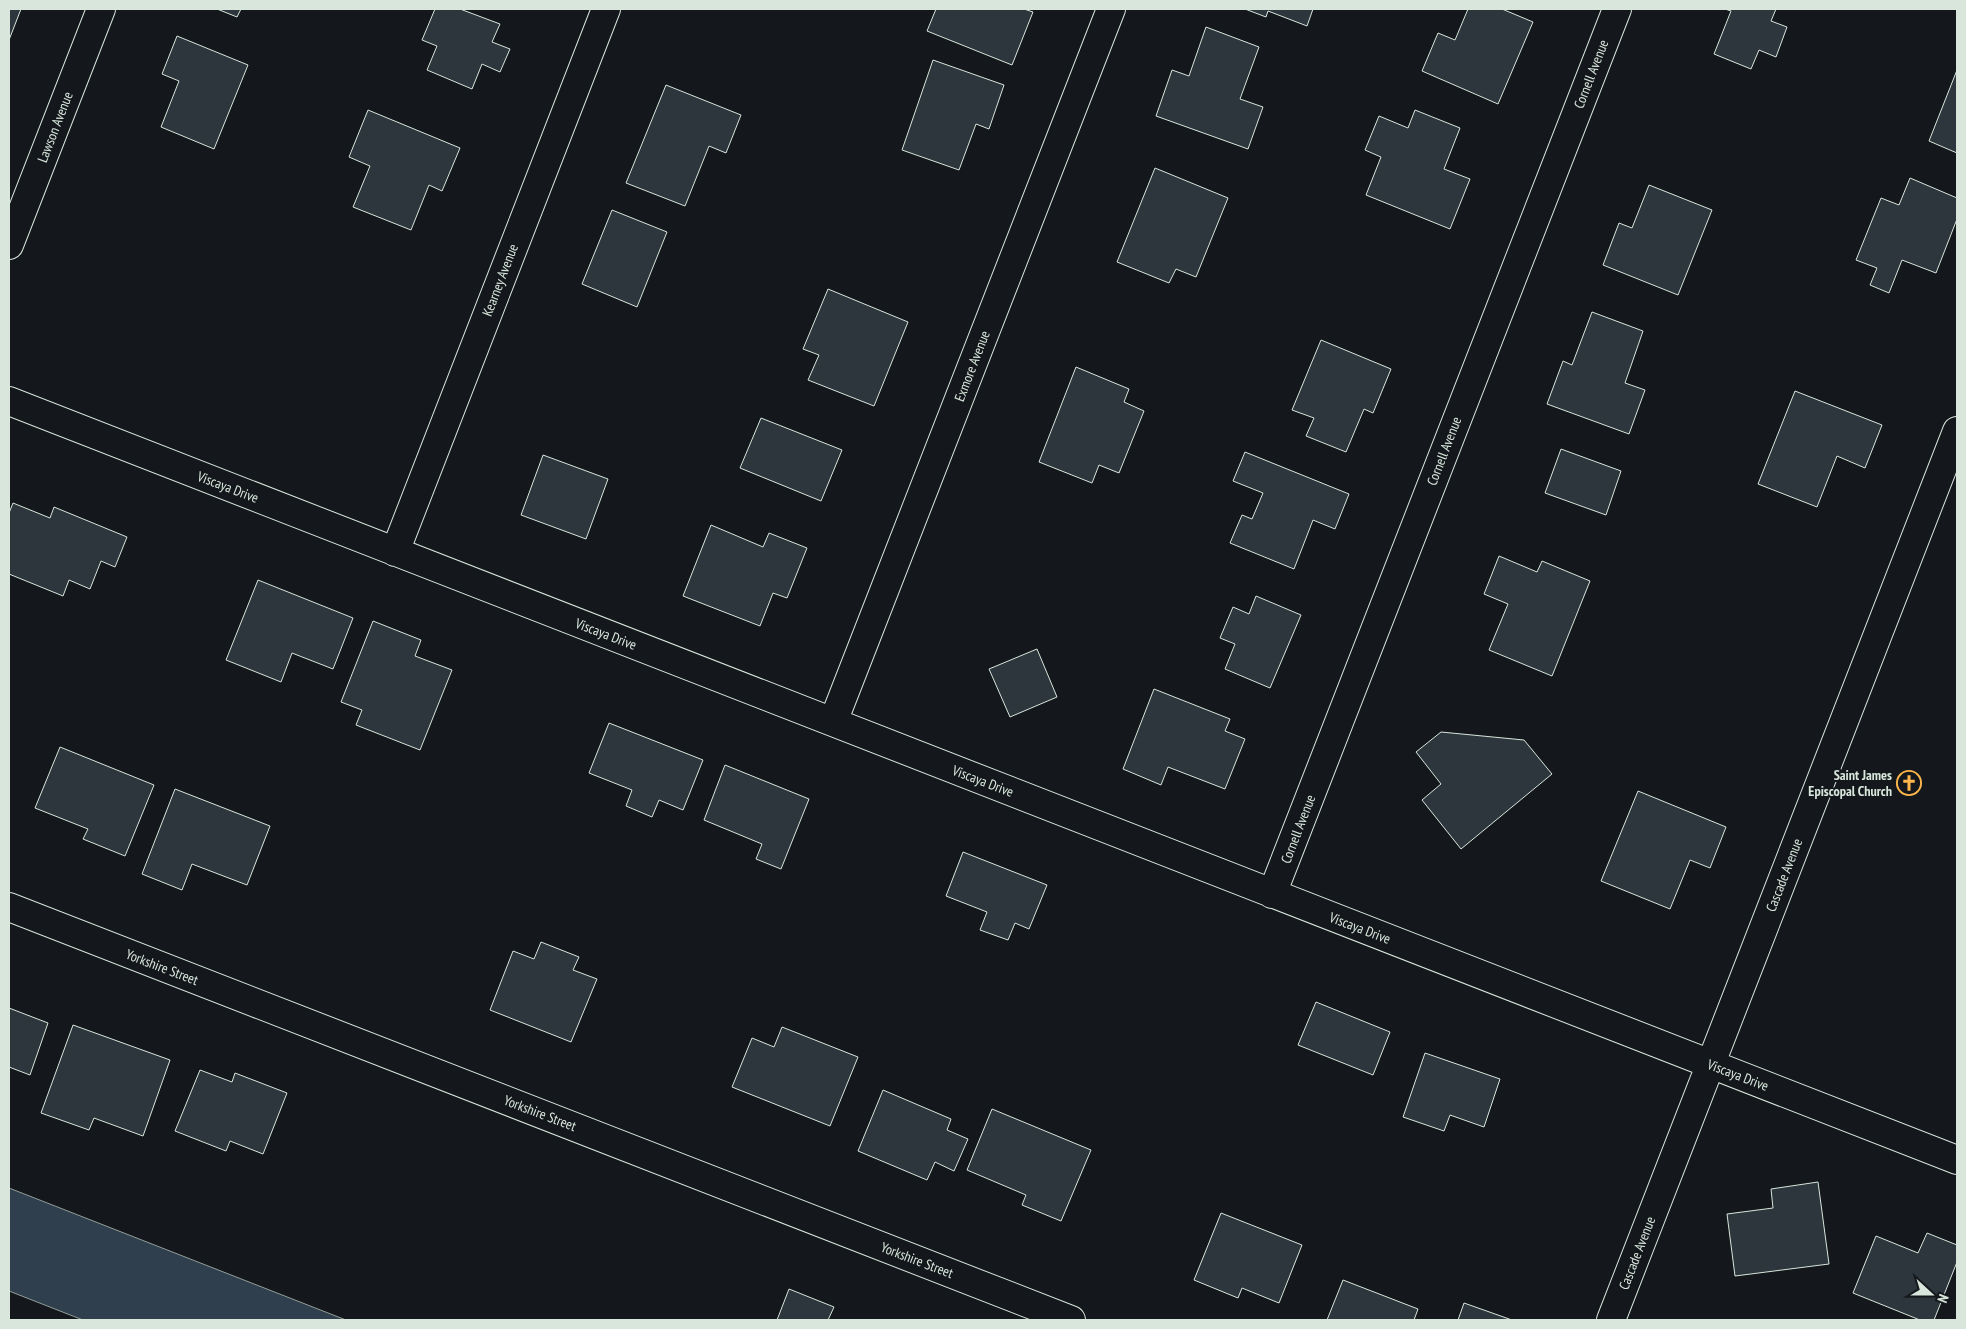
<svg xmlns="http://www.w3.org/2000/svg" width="1966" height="1329" font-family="'PT Sans Narrow',sans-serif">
  <rect width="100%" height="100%" fill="#14181c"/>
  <path fill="#2f3f4d" stroke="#939e99" d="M9,1188L346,1320H83L9,1291Z"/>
  <path fill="#2c363c" stroke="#d8e6dc" d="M9,9H21L9,40Z
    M217,9H241L237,17Z
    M435,9H460L500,24L492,42L510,49L500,72L482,64L472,89L427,70L437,46L422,40Z
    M936,9H1024L1033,12L1012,65L927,31Z
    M1245,9H1313L1307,26L1268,11L1266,17Z
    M1468,9H1502L1533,22L1498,104L1422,71L1438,33L1455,40Z
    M1725,9H1776L1771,21L1787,27L1776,57L1759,50L1751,69L1714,54L1731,11Z
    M1206,27L1259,47L1240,99L1263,107L1248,149L1156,116L1172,70L1189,76Z
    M177,36L248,65L214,149L161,127L179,81L162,74Z
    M933,60L1004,85L989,129L976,124L959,170L902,150Z
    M1957,70V153L1929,141Z
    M666,85L741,115L726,153L709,146L685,206L626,183Z
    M368,110L460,148L442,191L429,185L411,230L353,207L370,166L349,157Z
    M1415,110L1460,128L1444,169L1470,179L1450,229L1366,195L1381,157L1365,150L1379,116L1408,128Z
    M1155,168L1228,198L1196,277L1176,269L1169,283L1117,262Z
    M1910,178L1957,198V219L1936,273L1902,260L1889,293L1870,285L1877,268L1856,260L1881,198L1899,205Z
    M1649,185L1712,210L1678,295L1603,265L1619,223L1632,228Z
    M612,210L667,232L637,307L582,284Z
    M828,289L908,322L874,406L808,380L819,355L803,349Z
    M1592,312L1643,331L1625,383L1645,390L1629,434L1547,404L1563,361L1572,365Z
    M1321,340L1391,369L1373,413L1364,409L1346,452L1306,436L1314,418L1292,410Z
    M1076,367L1129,389L1124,402L1144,411L1119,473L1099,465L1092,483L1039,462Z
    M1795,391L1882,425L1865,468L1837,456L1817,507L1758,484Z
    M761,418L842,450L821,501L740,468Z
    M1561,449L1621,471L1606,515L1545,493Z
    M1245,452L1349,494L1335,529L1313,520L1294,569L1230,543L1242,515L1252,519L1263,493L1233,481Z
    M543,455L608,479L586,539L521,515Z
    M13,503L50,518L54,507L127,537L115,567L101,561L90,589L69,580L63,596L9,574V513Z
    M711,525L763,547L769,533L807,548L787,598L773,593L760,626L683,596Z
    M1499,556L1537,572L1542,561L1590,581L1552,676L1489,650L1508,604L1484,594Z
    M258,580L353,618L333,669L292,653L281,682L226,660Z
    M1256,596L1301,615L1270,688L1225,669L1235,644L1220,638L1233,607L1249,614Z
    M373,621L421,640L415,656L452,670L420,750L356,725L362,710L341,702Z
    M1037,649L1057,697L1010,717L989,669Z
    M1154,689L1230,719L1225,731L1245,739L1225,789L1168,767L1161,785L1123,769Z
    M609,723L703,760L683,810L659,800L652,817L626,806L632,790L589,773Z
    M1441,732L1524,740L1552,774L1461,849L1422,800L1441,784L1416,752Z
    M60,747L154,785L125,856L83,839L88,829L35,808Z
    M725,765L809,799L781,869L756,859L762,844L704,820Z
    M175,789L270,826L247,885L192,864L182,890L142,874Z
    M1638,791L1726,827L1710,868L1690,860L1670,909L1601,881Z
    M963,852L1047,885L1029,929L1015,923L1008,940L980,930L987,912L946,896Z
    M541,942L579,957L573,970L597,979L571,1042L490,1010L513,951L534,959Z
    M1316,1002L1390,1032L1373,1075L1298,1045Z
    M9,1008L48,1023L30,1075L9,1067Z
    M73,1025L170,1060L143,1136L94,1118L89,1130L41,1113Z
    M782,1027L858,1057L830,1126L732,1087L752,1038L774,1047Z
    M1425,1053L1500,1079L1484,1127L1450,1115L1444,1131L1403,1117Z
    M200,1070L232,1082L235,1073L287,1093L263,1154L230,1141L226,1151L175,1131Z
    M883,1090L951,1119L947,1130L968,1139L954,1171L935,1162L927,1180L858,1151Z
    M992,1109L1091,1150L1061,1221L1022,1205L1026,1195L967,1170Z
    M1818,1182L1829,1264L1735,1276L1727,1214L1773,1208L1771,1189Z
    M1221,1213L1302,1245L1279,1303L1242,1288L1238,1298L1194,1280Z
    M1927,1233L1957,1245V1262L1934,1320H1920L1853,1293L1876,1236L1918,1253Z
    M1343,1280L1418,1309L1414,1320H1327Z
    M789,1289L834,1307L828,1320H830H777Z
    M1464,1303L1512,1320H1458Z"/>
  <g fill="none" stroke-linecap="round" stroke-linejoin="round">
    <defs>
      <path id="street" d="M9,245L101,9
        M9,401L1957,1160
        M395,552L606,9
        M833,722L1111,9
        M1272,894L1617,9
        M9,907L1071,1320
        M1611,1320L1957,431"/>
    </defs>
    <use href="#street" stroke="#d8e6dc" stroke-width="30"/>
    <use href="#street" stroke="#14181c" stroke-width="28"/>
  </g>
  <defs>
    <symbol id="church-ring" viewBox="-11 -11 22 22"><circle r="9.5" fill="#14181c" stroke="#ffb74d" stroke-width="1.5"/><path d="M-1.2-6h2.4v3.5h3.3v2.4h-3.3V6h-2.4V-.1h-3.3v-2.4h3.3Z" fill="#ffb74d"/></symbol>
  </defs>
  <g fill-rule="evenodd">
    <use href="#church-ring" x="1895" y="769" width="28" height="28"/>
  </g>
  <g text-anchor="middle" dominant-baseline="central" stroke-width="4" stroke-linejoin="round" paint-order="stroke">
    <g font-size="14" fill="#d8e6dc" stroke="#14181c">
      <text transform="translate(1591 74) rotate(-69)">Cornell Avenue</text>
      <text transform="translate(55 127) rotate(-69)">Lawson Avenue</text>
      <text transform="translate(500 280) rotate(-69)">Kearney Avenue</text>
      <text transform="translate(972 366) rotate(-69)">Exmore Avenue</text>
      <text transform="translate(1444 451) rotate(-69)">Cornell Avenue</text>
      <text transform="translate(228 487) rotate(21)">Viscaya Drive</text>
      <text transform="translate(606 634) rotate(21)">Viscaya Drive</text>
      <text transform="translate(983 781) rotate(21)">Viscaya Drive</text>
      <text transform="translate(1298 829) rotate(-69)">Cornell Avenue</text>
      <text transform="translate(1784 875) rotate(-69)">Cascade Avenue</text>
      <text transform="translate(1360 928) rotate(21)">Viscaya Drive</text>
      <text transform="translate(162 967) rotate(21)">Yorkshire Street</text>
      <text transform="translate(1738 1075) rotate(21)">Viscaya Drive</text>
      <text transform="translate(540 1113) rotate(21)">Yorkshire Street</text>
      <text transform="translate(1637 1253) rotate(-69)">Cascade Avenue</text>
      <text transform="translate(917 1260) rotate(21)">Yorkshire Street</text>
    </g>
    <g font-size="14" font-weight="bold" fill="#d8e6dc" stroke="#14181c" text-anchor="end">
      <text x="1892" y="775">Saint James<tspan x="1892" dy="16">Episcopal Church</tspan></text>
    </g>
  </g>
  <rect width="1966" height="1329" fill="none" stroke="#d8e6dc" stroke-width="20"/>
  <g transform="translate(1931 1294) rotate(111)" stroke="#14181c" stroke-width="4" paint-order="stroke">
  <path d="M0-4L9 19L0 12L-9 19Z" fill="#d8e6dc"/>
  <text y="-8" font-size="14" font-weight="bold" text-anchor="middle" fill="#d8e6dc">N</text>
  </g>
</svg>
